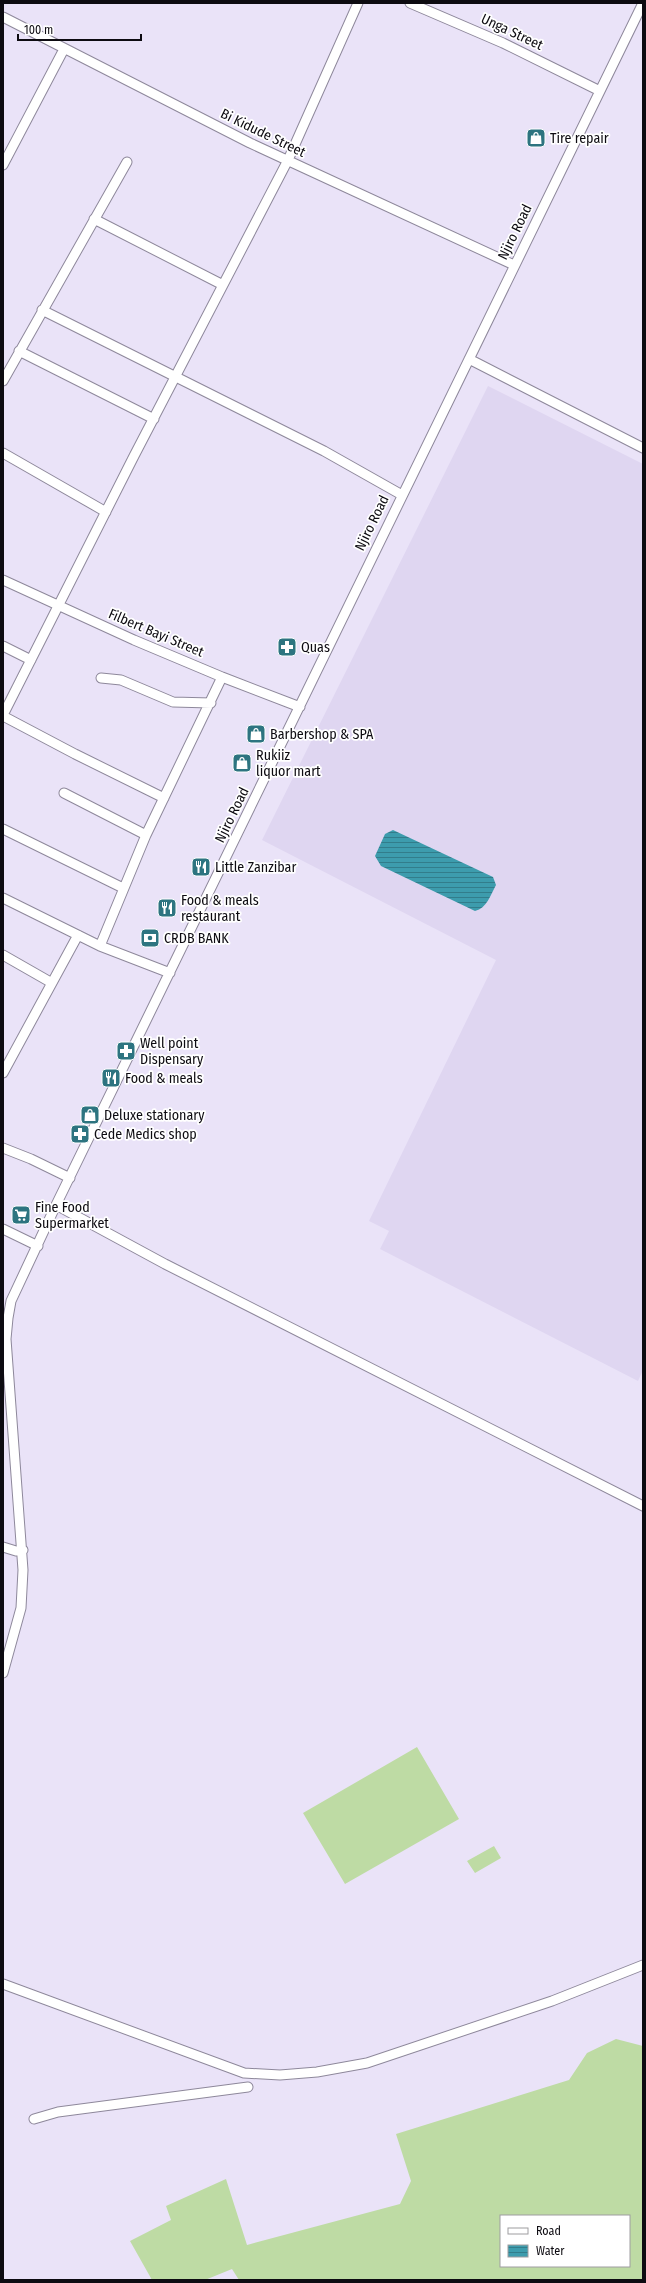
<svg xmlns="http://www.w3.org/2000/svg" width="646" height="2283" font-family="'Fira Sans Condensed',sans-serif">
  <defs>
    <pattern id="water-rules" width="6" height="5" patternUnits="userSpaceOnUse"><rect width="6" height="5" fill="#3d9cad"/><path d="M0 2.5h6" fill="none" stroke="#327d8b"/></pattern>
  </defs>
  <rect width="100%" height="100%" fill="#eae3f8"/>
  <path fill="#dfd6f1" d="M488,386L643,464V1370L638,1381L380,1249L389,1231L369,1221L496,960L262,840Z"/>
  <path fill="#bedba4" fill-rule="evenodd" d="M417,1747L459,1819L345,1884L303,1813Z
    M494,1846L501,1858L475,1873L467,1861Z
    M616,2039L643,2046V2280H239L232,2269L205,2280H152L130,2241L171,2220L166,2206L226,2179L247,2245L400,2204L411,2181L396,2134L569,2080L587,2053ZM501,2216H629V2266H501Z"/>
  <path fill="url(#water-rules)" d="M393,830L493,877L496,885C490,896 487,908 475,911L381,866L375,856L385,834Z"/>
  <g fill="none" stroke-linecap="round" stroke-linejoin="round">
    <defs>
      <path id="minor" d="M410,3L503,43L600,91
        M3,17L250,143L514,265
        M3,165L64,49
        M94,219L223,285
        M42,310L324,451L402,495
        M19,351L154,419
        M469,359L643,448
        M3,381L127,162
        M3,453L106,512
        M3,580L134,640L222,677L300,707
        M3,646L31,660
        M101,678L121,680L173,702L211,703
        M3,715L134,456L288,160L358,3
        M3,716L75,754L164,798
        M64,793L146,835
        M3,829L123,888
        M3,898L100,946L170,973
        M100,946L146,835L222,677
        M3,955L52,983
        M3,1073L78,935
        M3,1148L31,1159L70,1178
        M56,1205L165,1264L643,1506
        M3,1229L38,1246
        M3,1547L16,1551L23,1550
        M3,1673L21,1608L23,1570L6,1339L8,1318L11,1301L56,1205L643,3
        M3,1984L244,2073L280,2075L317,2072L367,2063L552,2001L643,1965
        M34,2119L58,2112L248,2087"/>
    </defs>
    <use href="#minor" stroke="#8e889b" stroke-width="11"/>
    <use href="#minor" stroke="#fff" stroke-width="9"/>
  </g>
  <defs>
    <symbol id="shop-square" viewBox="-11 -11 22 22"><rect x="-9" y="-9" width="18" height="18" rx="4" fill="#2d7480" stroke="#fff"/><path d="M-5-2.5h2.3a2.7 3.5 0 0 1 5.4 0H5L5.5 6h-11ZM-1.5-2.5h3a1.5 2.3 0 0 0-3 0Z" fill="#fff"/></symbol>
    <symbol id="pharmacy-square" viewBox="-11 -11 22 22"><rect x="-9" y="-9" width="18" height="18" rx="4" fill="#2d7480" stroke="#fff"/><path d="M-2-6h4v4h4v4h-4v4h-4v-4h-4v-4h4Z" fill="#fff"/></symbol>
    <symbol id="restaurant-square" viewBox="-11 -11 22 22"><rect x="-9" y="-9" width="18" height="18" rx="4" fill="#2d7480" stroke="#fff"/><path d="M-5-6h1v4h1v-4h1v4h1v-4h1v5L-1.5 .5V6h-2V.5L-5-1ZM5-6V6H3V1.5H1.5Q1.5-4 5-6Z" fill="#fff"/></symbol>
    <symbol id="bank-square" viewBox="-11 -11 22 22"><rect x="-9" y="-9" width="18" height="18" rx="4" fill="#2d7480" stroke="#fff"/><path d="M-6-4H6V4H-6ZM0-2.3a2.3 2.3 0 1 0 0 4.6a2.3 2.3 0 1 0 0-4.6Z" fill="#fff"/></symbol>
    <symbol id="supermarket-square" viewBox="-11 -11 22 22"><rect x="-9" y="-9" width="18" height="18" rx="4" fill="#2d7480" stroke="#fff"/><path d="M-6-5.5h2.5l.6 2H6L4.5 2H-2.5L-4.4-4H-6ZM-1.5 3.2a1.3 1.3 0 1 0 .1 0ZM3 3.2a1.3 1.3 0 1 0 .1 0Z" fill="#fff"/></symbol>
  </defs>
  <g fill-rule="evenodd">
    <use href="#shop-square" x="525" y="127" width="22" height="22"/>
    <use href="#pharmacy-square" x="276" y="636" width="22" height="22"/>
    <use href="#shop-square" x="245" y="723" width="22" height="22"/>
    <use href="#shop-square" x="231" y="752" width="22" height="22"/>
    <use href="#restaurant-square" x="190" y="856" width="22" height="22"/>
    <use href="#restaurant-square" x="156" y="897" width="22" height="22"/>
    <use href="#bank-square" x="139" y="927" width="22" height="22"/>
    <use href="#pharmacy-square" x="115" y="1040" width="22" height="22"/>
    <use href="#restaurant-square" x="100" y="1067" width="22" height="22"/>
    <use href="#shop-square" x="79" y="1104" width="22" height="22"/>
    <use href="#pharmacy-square" x="69" y="1123" width="22" height="22"/>
    <use href="#supermarket-square" x="10" y="1204" width="22" height="22"/>
  </g>
  <g text-anchor="middle" dominant-baseline="central" stroke-width="3.5" stroke-linejoin="round" paint-order="stroke">
    <g font-size="14" fill="#0d0b11" stroke="#fff">
      <text transform="translate(512 32) rotate(25)">Unga Street</text>
      <text transform="translate(263 133) rotate(26)">Bi Kidude Street</text>
      <text transform="translate(515 232) rotate(-64)">Njiro Road</text>
      <text transform="translate(372 523) rotate(-64)">Njiro Road</text>
      <text transform="translate(156 633) rotate(23)">Filbert Bayi Street</text>
      <text transform="translate(232 815) rotate(-64)">Njiro Road</text>
    </g>
    <g font-size="14" fill="#0d0b11" stroke="#fff" text-anchor="start">
      <text x="550" y="138">Tire repair</text>
      <text x="301" y="647">Quas</text>
      <text x="270" y="734">Barbershop &amp; SPA</text>
      <text x="256" y="755">Rukiiz<tspan x="256" dy="16">liquor mart</tspan></text>
      <text x="215" y="867">Little Zanzibar</text>
      <text x="181" y="900">Food &amp; meals<tspan x="181" dy="16">restaurant</tspan></text>
      <text x="164" y="938">CRDB BANK</text>
      <text x="140" y="1043">Well point<tspan x="140" dy="16">Dispensary</tspan></text>
      <text x="125" y="1078">Food &amp; meals</text>
      <text x="104" y="1115">Deluxe stationary</text>
      <text x="94" y="1134">Cede Medics shop</text>
      <text x="35" y="1207">Fine Food<tspan x="35" dy="16">Supermarket</tspan></text>
    </g>
  </g>
  <rect width="646" height="2283" fill="none" stroke="#0d0b11" stroke-width="8"/>
  <rect x="500" y="2215" width="130" height="52" fill="#ffffff" stroke="#9e9da0"/>
  <rect x="508" y="2228" width="20" height="6" fill="#ffffff" stroke="#9e9da0"/>
  <text x="536" y="2235" font-size="12" fill="#0d0b11">Road</text>
  <rect x="508" y="2245" width="20" height="12" fill="url(#water-rules)" stroke="#9e9da0"/>
  <text x="536" y="2255" font-size="12" fill="#0d0b11">Water</text>
  <path d="M18 34v6h123v-6" fill="none" stroke="#0d0b11" stroke-width="2"/>
  <text x="24" y="34" font-size="12" fill="#0d0b11" stroke="#ffffff" stroke-width="3" paint-order="stroke">100 m</text>
</svg>
